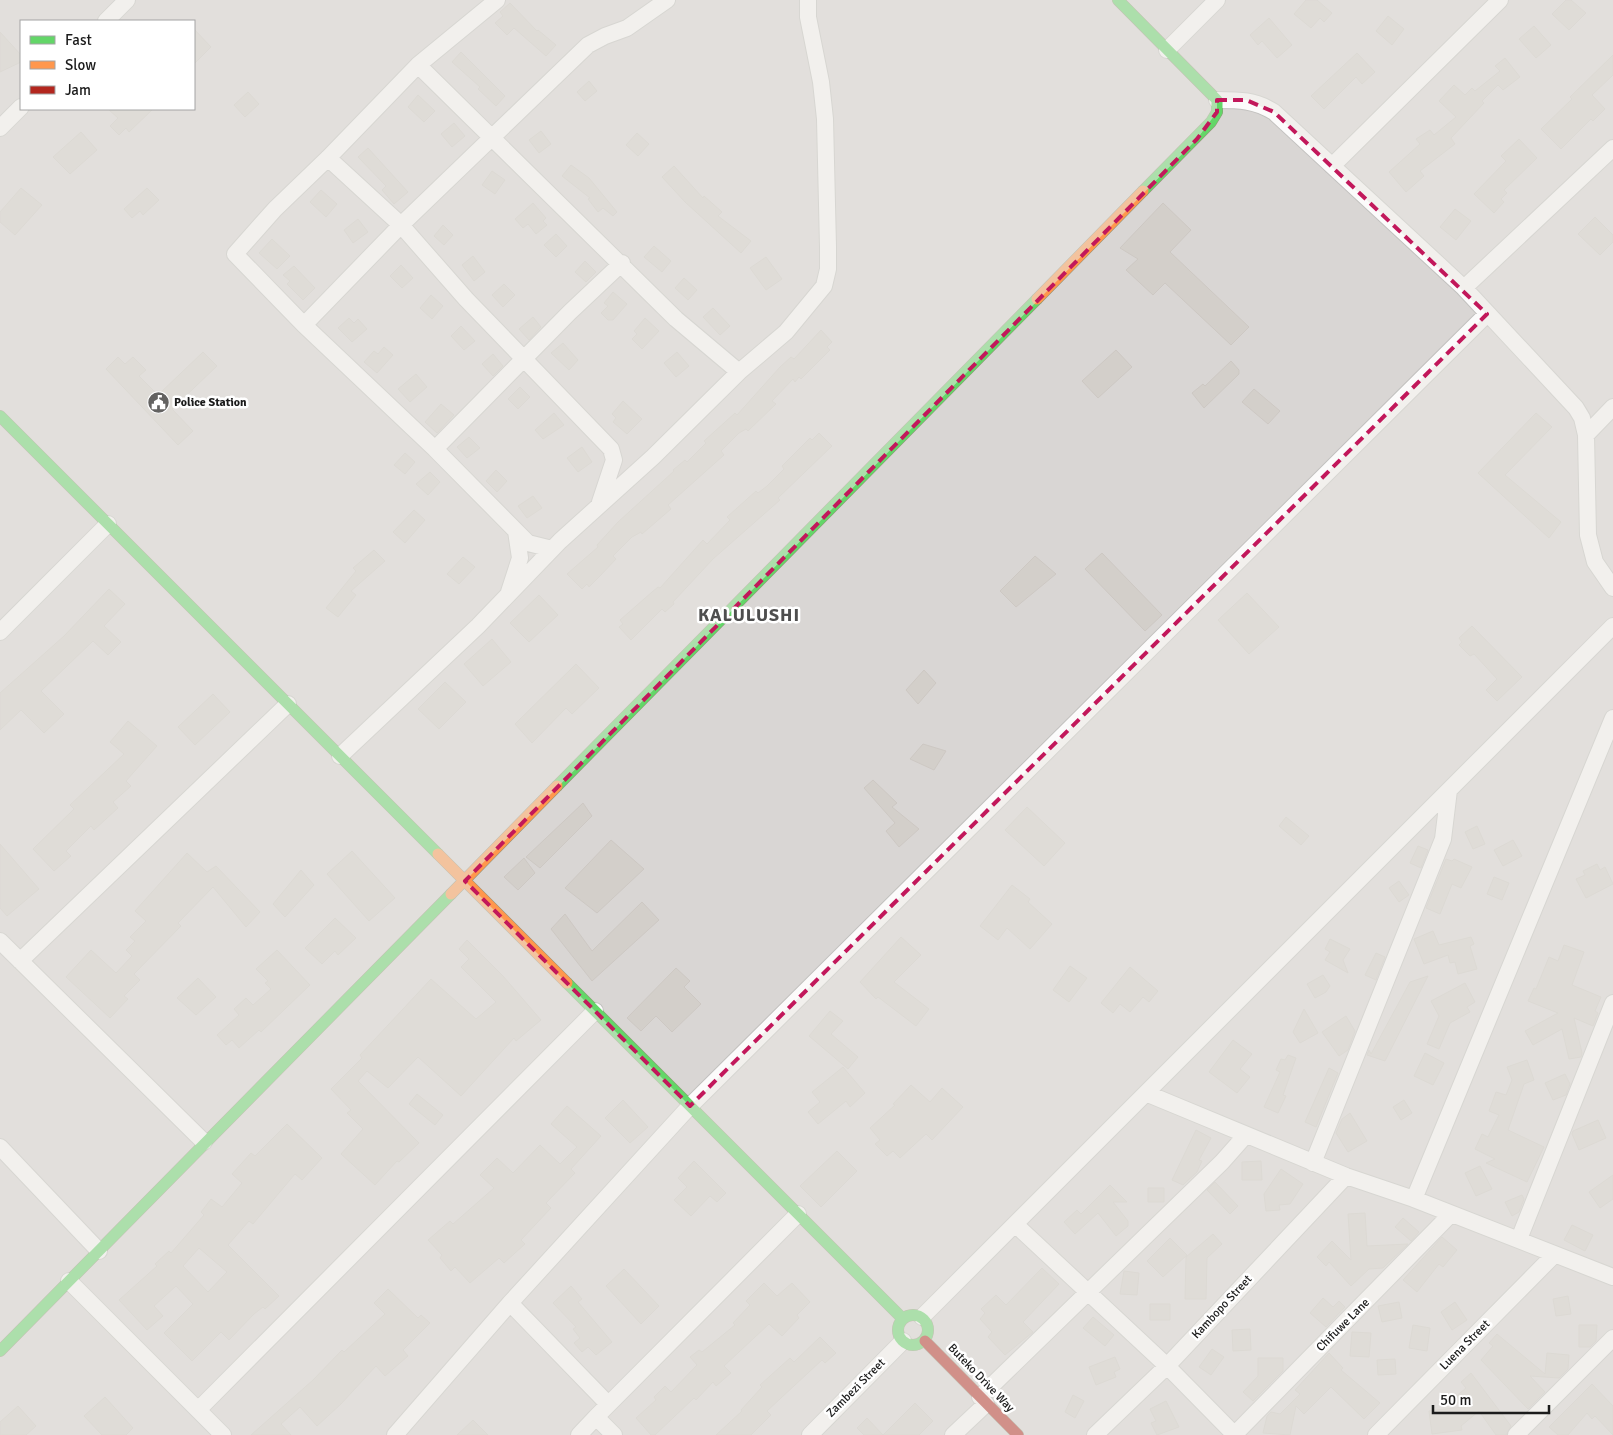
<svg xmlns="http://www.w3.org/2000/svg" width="1613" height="1435" font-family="Signika,sans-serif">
  <rect width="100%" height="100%" fill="#eae7e2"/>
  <path fill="#d9d6d4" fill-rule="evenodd" d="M0,0H1613V1435H0ZM21,21H194V109H21Z"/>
  <path fill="#d3cfca" stroke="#cdc8c3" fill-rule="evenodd" d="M1306,0H1317L1332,13L1324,22L1320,18L1311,28L1294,14Z
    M1566,0H1571L1586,13L1569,30L1552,14Z
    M510,3L537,31L538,30L556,45L546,56L514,28L507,35L495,23L503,16L500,12Z
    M1388,16L1404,29L1392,45L1376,31Z
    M1269,18L1292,45L1277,58L1262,41L1258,45L1250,35Z
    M1534,26L1551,45L1536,58L1519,39Z
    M194,29L211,47L194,64Z
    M0,32L21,55V62L0,72Z
    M461,52L505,96L496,106L478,89L480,87L452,62Z
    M1357,53L1375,72L1362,84L1356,77L1324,109L1311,96Z
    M1613,55V75L1592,95L1605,109L1593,121L1591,119L1561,149L1541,129L1572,99L1570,97Z
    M1505,58L1520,77L1503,90L1498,85L1482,101L1484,103L1451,138L1455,144L1420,171L1424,176L1406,192L1389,172L1420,144L1416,139L1430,130L1434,135L1456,117L1439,101L1454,85L1465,95L1472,88L1475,91L1500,71L1495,66Z
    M589,81L597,91L585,101L577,92Z
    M248,92L259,104L245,117L234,105Z
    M418,95L435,111L424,122L408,107Z
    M108,109H153L129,132L126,128L119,135L110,126L118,118Z
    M454,123L465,136L452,147L441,134Z
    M541,131L551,144L539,153L529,140Z
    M81,132L97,150L70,174L53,157Z
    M637,133L649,144L638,156L626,145Z
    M1519,139L1537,158L1504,190L1507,193L1501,199L1504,202L1494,213L1474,194L1506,161L1501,156Z
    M368,148L408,192L394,204L382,190L386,186L358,157Z
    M571,165L589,178L617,212L613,216L603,208L598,212L588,199L590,198L562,176Z
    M674,166L703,198L704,196L722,212L718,216L751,241L741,253L685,202L662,177Z
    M492,171L505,180L495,194L482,185Z
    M21,188L42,205L15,235L0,222V212Z
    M147,188L159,200L143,215L140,211L132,218L124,209Z
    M321,190L337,204L326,217L310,202Z
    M533,203L546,218L543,221L547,225L536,234L528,224L523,228L515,219Z
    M1163,203L1191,230L1170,252L1249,327L1231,345L1165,283L1153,295L1126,270L1138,259L1120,248Z
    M1455,209L1471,221L1456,240L1440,227Z
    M1595,217L1613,235V242L1600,255L1578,234Z
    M358,219L368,232L353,243L344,230Z
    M443,225L453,235L444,245L434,236Z
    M556,234L567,246L556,257L544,245Z
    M272,239L290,256L277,269L259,253Z
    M654,246L671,261L662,272L644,257Z
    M473,256L485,272L474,281L462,265Z
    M766,257L782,279L766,290L750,268Z
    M585,261L596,272L586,282L575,272Z
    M401,265L413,278L402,288L390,276Z
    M294,266L315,288L303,300L287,284L290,281L283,275Z
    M684,278L697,290L688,300L675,288Z
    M504,284L515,295L503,307L492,295Z
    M613,292L627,304L613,320H608L601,313L608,306L604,303Z
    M431,295L443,306L432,319L420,308Z
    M713,308L730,326L720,335L703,317Z
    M533,317L541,327L529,340L519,329Z
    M349,318L354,323L358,319L367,329L352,342L338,328Z
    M645,318L659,331L642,349L632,339L637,334L634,331Z
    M461,326L475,341L464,350L451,336Z
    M821,330L832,342L827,347L830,350L801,379L799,377L795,382L793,379L772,401L776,404L748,431L746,429L739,433L721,451L724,455L668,505L671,509L642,534L641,532L632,537L613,556L616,559L600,576L589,587L587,584L582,589L567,574L598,547L597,545L618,522L674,471L673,470L685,460L687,462L706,443L704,441L714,432L735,413L737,415L780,367L791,357L794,359Z
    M563,343L578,360L569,370L551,353Z
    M384,347L393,355L377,373L364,362L374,351L378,354Z
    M1116,350L1132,367L1098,398L1082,381Z
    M203,352L217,366L172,409L193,431L178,445L106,369L118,357L125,364L133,357L146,370L139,376L158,395Z
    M677,352L689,366L676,377L664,363Z
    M493,354L503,366L493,376L482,364Z
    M1231,361L1239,370V374L1204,408L1192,393L1203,384L1205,386Z
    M416,374L427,387L410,402L398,389Z
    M520,387L530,397L518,409L508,399Z
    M1254,389L1280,411L1268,424L1242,402Z
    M623,401L642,419L627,434L613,422L616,418L612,414Z
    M441,404L454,415L437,433L425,422Z
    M554,413L564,425L543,439L535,430Z
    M1536,413L1552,427L1505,475L1561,522L1549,538L1478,473Z
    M819,433L832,446L778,498L780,500L713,559L673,602L674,604L665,612L662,609L631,640L619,627L623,624L620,620L652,592L658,587L660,588L703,540L707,544L730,520L727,517L756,491L758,493L767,486L784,469L782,466L810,438L812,440Z
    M469,437L480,448L467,458L457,447Z
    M582,447L592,462L578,472L567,458Z
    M405,453L415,462L405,474L394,465Z
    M496,470L507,481L497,492L486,481Z
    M430,472L440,482L428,495L416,484Z
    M533,496L542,508L527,518L518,506Z
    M414,510L425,520L405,543L393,532Z
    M374,550L385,561L351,591L356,595L338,617L326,608L356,571L353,568Z
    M1102,553L1162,615L1145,631L1085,569Z
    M1035,556L1056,574L1016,607L1000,591Z
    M463,557L475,567L459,584L447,574Z
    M109,589L125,604L104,626L121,642L108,655L93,641L41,691L64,714L44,733L21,710L0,730V693L64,636Z
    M1247,593L1279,627L1249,654L1218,620Z
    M539,595L558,615L529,642L510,623Z
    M1472,626L1522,677L1497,701L1486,690L1497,679L1474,654L1470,656L1459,645L1462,642L1459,638Z
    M492,639L511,662L483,686L464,664Z
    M576,664L599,688L572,714L566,708L532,743L515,724Z
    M924,670L936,683L918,704L906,690Z
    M445,682L466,702L439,729L418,709Z
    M213,694L230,712L195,745L178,727Z
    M128,721L157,746L126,781L131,786L113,802L118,808L94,830L91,826L66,851L71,856L54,871L33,849L74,809L70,805L124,754L110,742Z
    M923,744L946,751L934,770L910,759Z
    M873,780L897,803L892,807L919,829L899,847L886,831L895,823L864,788Z
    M583,803L592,816L540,868L526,857Z
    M1027,807L1065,843L1044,866L1005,830Z
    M1286,817L1309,836L1301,845L1279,826Z
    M1477,826L1485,844L1473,849L1465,832Z
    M611,840L644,869L597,913L565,888Z
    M1513,840L1522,856L1503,866L1494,850Z
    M0,844L39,889L7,916L0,908Z
    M1418,846L1428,850L1421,868L1410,863Z
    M352,851L395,898L369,921L327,874Z
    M187,853L207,872L216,866L260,912L246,927L213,887L178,923L181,926L134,974L140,980L124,996L128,999L110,1018L66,977L91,950L116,973L132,956L126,950L135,941L130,937L146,921L135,911Z
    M524,858L535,873L518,890L504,877Z
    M1446,859L1452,861L1454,859L1472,867L1461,888L1452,884L1440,914L1426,908Z
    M1597,864L1600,870L1605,867L1613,884L1586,898L1576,879L1585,875L1583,871Z
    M301,870L314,885L285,917L273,904Z
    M1494,877L1509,883L1502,900L1487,894Z
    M1399,881L1409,895L1399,902L1389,888Z
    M1012,885L1030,899L1028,902L1052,924L1030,949L1007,928L998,940L980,926Z
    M642,902L659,920L592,981L551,929L565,914L592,951Z
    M335,918L356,938L338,955L335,951L322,964L305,948Z
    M1433,931L1439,945L1471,937L1474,944L1470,946L1477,969L1458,974L1455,962L1450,963L1448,955L1424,964L1414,939Z
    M901,937L921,955L894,982L929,1009L916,1026L878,997L876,999L860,982Z
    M1330,939L1350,949L1343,960L1348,973L1325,960L1330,952L1325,949Z
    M467,940L503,976L541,1020L516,1041L514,1038L461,1096L418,1057L388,1088L367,1071L358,1081L419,1143L399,1162L397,1161L375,1185L341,1154L363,1129L347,1113L351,1110L331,1089L362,1058L360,1055L431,979L476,1019L496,1002L461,967L469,959L459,949Z
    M1564,945L1584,952L1572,985L1601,997L1595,1011L1598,1013L1593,1026L1574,1018L1582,1053L1581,1057L1569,1059L1562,1029L1533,1045L1525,1031L1558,1013L1528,1001L1534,988L1536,989L1549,957L1558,961Z
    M277,950L310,985L261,1032L259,1030L239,1048L232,1040L226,1045L217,1035L239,1015L234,1009L246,998L253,1005L271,989L265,983L268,981L256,969Z
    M1376,953L1385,957L1376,980L1365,975Z
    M1070,966L1087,978L1069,1002L1053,990Z
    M1130,967L1158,991L1149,1002L1143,997L1130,1012L1120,1004L1113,1013L1101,1003Z
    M676,968L690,981L684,987L701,1004L672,1032L656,1016L641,1031L627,1018Z
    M1323,975L1330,986L1326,992L1315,998L1307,984Z
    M1428,976L1385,1061L1367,1055L1369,1050L1371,1054L1410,982Z
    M198,978L216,997L196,1015L177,998Z
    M1465,983L1475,1002L1467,1007L1470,1012L1450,1023L1439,1049L1427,1044L1439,1016L1431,1001Z
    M1304,1009L1318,1033L1300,1043L1293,1032Z
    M830,1011L843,1021L831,1034L858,1057L848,1069L809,1036Z
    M1346,1016L1355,1031L1348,1050L1339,1056L1322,1032Z
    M1233,1040L1252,1054L1240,1069L1250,1077L1237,1093L1209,1072Z
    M1425,1053L1444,1063L1433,1085L1414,1076Z
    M1288,1055L1296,1058L1283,1095L1286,1096L1278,1113L1264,1107L1280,1072L1276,1070L1281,1059L1285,1060Z
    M1527,1060L1534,1080L1524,1084L1508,1130L1544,1147L1527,1182L1486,1163L1495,1159L1475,1149L1482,1134L1488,1137L1499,1115L1489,1111L1496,1092L1506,1095L1512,1080L1507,1067Z
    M843,1067L865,1093L850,1107L846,1101L818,1124L808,1112L820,1102L812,1092Z
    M1329,1068L1338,1073L1316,1127L1305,1122Z
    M1565,1074L1570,1084L1566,1095L1553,1100L1545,1083Z
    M911,1085L930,1102L942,1088L963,1107L932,1140L926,1134L900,1158L893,1151L887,1156L875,1144L880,1140L870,1128L895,1105L893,1104Z
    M417,1094L443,1115L435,1125L409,1104Z
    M623,1100L648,1127L630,1143L605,1118Z
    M1404,1100L1412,1113L1401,1120L1393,1107Z
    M567,1106L601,1136L571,1169L575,1173L546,1203L551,1208L521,1240L525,1244L504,1263L499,1258L470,1283L455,1267L451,1271L440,1258L442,1255L428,1240L450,1221L453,1224L494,1188L480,1175L497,1158L513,1173L540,1145L560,1164L577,1147L551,1124Z
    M1350,1113L1367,1141L1348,1152L1336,1133L1342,1119Z
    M1598,1120L1606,1138L1579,1150L1572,1134L1573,1131Z
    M287,1124L322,1158L302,1180L295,1174L253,1224L249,1221L228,1245L279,1296L265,1309L263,1307L254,1314L229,1340L221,1332L192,1361L164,1333L193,1304L176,1286L154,1306L163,1316L147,1330L119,1300L157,1266L155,1264L169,1251L171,1253L204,1215L201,1212L211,1199L222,1207L242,1183L232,1174L251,1153L255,1156ZM199,1248L227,1272L208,1292L183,1266Z
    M1196,1130L1211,1138L1199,1160L1202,1161L1197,1172L1183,1185L1172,1180Z
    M837,1151L857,1171L821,1207L800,1186Z
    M694,1161L726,1193L717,1202L710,1196L691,1216L674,1200L687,1187L678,1178Z
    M1261,1161L1262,1180H1242V1162Z
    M1480,1166L1492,1189L1476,1196L1465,1173Z
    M1281,1169L1303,1184L1290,1204L1279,1205L1280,1210L1266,1211L1264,1194Z
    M1613,1175V1199L1600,1208L1589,1192Z
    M1215,1182L1238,1206L1230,1214L1207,1190Z
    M1110,1185L1127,1202H1113L1128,1221V1226L1116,1236L1098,1213L1075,1234L1064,1222L1077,1210L1081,1214Z
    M1148,1188H1164V1202H1148Z
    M1522,1195L1524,1199L1519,1212L1512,1216L1505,1202Z
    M1365,1213L1367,1246L1408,1244L1383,1268L1369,1269L1351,1286L1329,1262L1326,1266L1317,1257L1332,1241L1351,1260L1348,1214Z
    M1403,1218L1419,1232L1411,1241L1395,1227Z
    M1572,1225L1593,1235L1585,1251L1564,1240Z
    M1213,1234L1222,1244L1207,1258L1206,1299H1185L1186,1257Z
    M1442,1237L1457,1250L1443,1267L1439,1264L1417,1292L1403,1280Z
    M1170,1238L1187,1255L1163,1277L1147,1261Z
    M1042,1268L1059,1284L1023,1322L1033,1332L1005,1355L988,1337L992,1332L980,1319L985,1313L981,1309L996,1295L1006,1305Z
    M624,1269L659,1306L641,1324L606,1286Z
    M1124,1271L1139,1273L1137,1295L1120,1294Z
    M764,1283L777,1296L792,1283L810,1302L797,1315L799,1318L782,1336L769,1324L724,1366L731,1373L716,1386L713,1382L696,1400L694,1398L655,1435H651L636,1418L656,1400L654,1397L665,1386L671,1392L697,1365L690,1357L699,1350L702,1352L735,1325L733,1323L750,1305L746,1301Z
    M571,1286L582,1299L578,1302L612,1342L596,1355L588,1347L582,1352L574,1343L580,1338L573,1329L576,1327L553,1303Z
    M388,1289L418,1318L421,1315L430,1323L403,1350L408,1356L385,1376L376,1366L341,1404L317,1426L300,1407L281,1424L291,1435H251L313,1380L342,1350L344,1352L385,1314L374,1303Z
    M1568,1296L1571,1314L1556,1316L1553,1299Z
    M1323,1298L1333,1307L1339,1301L1345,1307L1326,1327L1310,1313Z
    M1399,1302L1402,1318L1382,1322L1378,1306Z
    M1455,1302L1467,1320L1452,1330L1441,1312Z
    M1150,1304H1170V1320H1150Z
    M1093,1317L1114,1335L1105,1346L1083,1328Z
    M1413,1325L1430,1328L1427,1351L1409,1348Z
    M1579,1325H1597L1596,1341L1590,1347H1579Z
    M1250,1329L1251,1350L1233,1351L1232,1330Z
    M1352,1332L1371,1333L1369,1357L1350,1356Z
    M1497,1334L1545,1374L1547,1353L1569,1355L1568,1369L1559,1378L1530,1376L1545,1392L1528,1409L1481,1360L1493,1346L1489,1343Z
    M820,1337L836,1353L825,1363L822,1360L767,1411L771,1415L751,1435H716L742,1411L741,1410L762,1387L760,1385L790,1358L794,1362Z
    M1212,1349L1224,1357L1211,1375L1199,1367Z
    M1329,1353L1343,1368L1341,1370L1380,1403L1364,1419L1331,1387L1304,1414L1296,1406L1290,1435L1263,1433L1267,1416L1271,1412L1280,1414L1300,1394L1295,1390Z
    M1115,1357L1120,1369L1114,1372L1116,1377L1096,1385L1089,1367Z
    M1258,1358H1283V1371L1253,1401L1243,1392L1258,1376Z
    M1395,1359L1396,1374L1378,1375L1377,1360Z
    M1471,1373L1511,1426L1506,1435H1496L1479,1411L1461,1426L1462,1430L1432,1434L1429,1411L1462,1407L1454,1398L1466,1388L1461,1382Z
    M1592,1384L1613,1406V1435L1595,1416L1592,1419L1587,1413L1568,1435H1558L1549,1427Z
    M1073,1395L1084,1401L1075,1418L1065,1412Z
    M105,1397L133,1428L126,1435H102L84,1416Z
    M1166,1401L1179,1427L1157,1435L1151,1423L1156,1421L1150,1409Z
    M915,1403L933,1421L919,1435H864L857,1428L867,1418L883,1435Z
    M18,1406L36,1426L26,1435H0V1422Z
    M473,1420L488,1435H457Z"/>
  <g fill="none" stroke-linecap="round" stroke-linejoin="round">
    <defs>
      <path id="street" d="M497,0L418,65L328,158L275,209L235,254L304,325L435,449L528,543L552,549
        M106,21L127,0
        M1167,50L1217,0
        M418,65L676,319L739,372
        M1217,100C1239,100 1255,100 1274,112L1464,288L1576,408L1582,418L1586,435L1588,535L1595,562L1613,588
        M0,128L21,107
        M328,158L401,225L466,299L611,449L614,460L600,502
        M1332,166L1500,0
        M1464,288L1613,148
        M304,325L401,225L588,45L605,36L627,28L667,0
        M1586,435L1613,407
        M435,449L570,312L622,263
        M509,592L520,558L516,531
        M0,632L108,524
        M340,756L478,626L560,541L653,457L739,372L786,332L824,286L828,269V247L825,119L821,82L808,17V0
        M0,941L204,1142
        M20,961L288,704
        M1148,1094L1346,1176L1414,1199L1613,1277
        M0,1147L99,1251
        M1313,1163L1443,839L1449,790
        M1414,1199L1613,718
        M1016,1225L1167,1366L1235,1435
        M1519,1239L1613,1003
        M69,1281L223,1435
        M510,1303L608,1404
        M922,1317L1613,626
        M980,1397L1222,1162L1245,1136
        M198,1410L595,1011
        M395,1435L510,1303L690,1106L1487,314
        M579,1435L596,1417
        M614,1435L596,1417L798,1214
        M810,1435L903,1341
        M953,1435L986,1404
        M1095,1435L1167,1366L1346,1176
        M1234,1435L1451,1214
        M1376,1435L1554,1255
        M1516,1435L1613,1338"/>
      <path id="fast" d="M1118,0L1217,100V112L1211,122L1143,191
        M0,416L438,854
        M557,786L1037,299
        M567,983L903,1319
        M898 1330a15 15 0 1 1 30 0a15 15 0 1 1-30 0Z
        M0,1351L451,894"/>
      <path id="slow" d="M1037,299L1143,191
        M438,854L567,983
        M451,894L557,786"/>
      <path id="jam" d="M925,1341L1018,1435"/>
    </defs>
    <use href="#street" stroke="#c2c1bf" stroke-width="18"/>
    <use href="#fast" stroke="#93937a" stroke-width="12"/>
    <use href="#slow" stroke="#93937a" stroke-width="12"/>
    <use href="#jam" stroke="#93937a" stroke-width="12"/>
    <use href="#street" stroke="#fcfbfb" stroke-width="16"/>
    <use href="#fast" stroke="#63d668" stroke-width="11"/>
    <use href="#slow" stroke="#ff974d" stroke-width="11"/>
    <use href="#jam" stroke="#b3261e" stroke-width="11"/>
  </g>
  <path d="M0 0H1613V1435H0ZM1217,100H1246L1274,112L1487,314L690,1106L465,881L1197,139L1217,112Z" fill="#eae7e2" fill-opacity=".55" fill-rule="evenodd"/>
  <path fill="none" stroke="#c2185b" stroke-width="4" stroke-dasharray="10 6" stroke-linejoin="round" d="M1217,100H1246L1274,112L1487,314L690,1106L465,881L1197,139L1217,112Z"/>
  <defs>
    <symbol id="civic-disc" viewBox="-11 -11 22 22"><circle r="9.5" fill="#636261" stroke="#fff"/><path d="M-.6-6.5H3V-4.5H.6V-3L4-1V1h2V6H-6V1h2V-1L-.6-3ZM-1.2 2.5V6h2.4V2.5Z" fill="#fff"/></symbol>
  </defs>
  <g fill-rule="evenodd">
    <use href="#civic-disc" x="146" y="390" width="25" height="25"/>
  </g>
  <g text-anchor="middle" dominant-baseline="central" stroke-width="5" stroke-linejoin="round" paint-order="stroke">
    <g font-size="12" font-weight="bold" fill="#1b1b1b" stroke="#fff" text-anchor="start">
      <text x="174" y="402">Police Station</text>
    </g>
    <g font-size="12" fill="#1b1b1b" stroke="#fff">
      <text transform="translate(1222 1307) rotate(-47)">Kambopo Street</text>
      <text transform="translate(1343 1325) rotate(-45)">Chifuwe Lane</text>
      <text transform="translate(1465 1345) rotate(-45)">Luena Street</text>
      <text transform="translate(981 1378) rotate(46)">Buteko Drive Way</text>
      <text transform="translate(856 1388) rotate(-45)">Zambezi Street</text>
    </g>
    <g font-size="18" font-weight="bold" letter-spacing="1" fill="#4e4e4e" stroke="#fff">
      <text x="749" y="615">KALULUSHI</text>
    </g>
  </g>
  <rect x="20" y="20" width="175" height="90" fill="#ffffff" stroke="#a4a4a4"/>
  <rect x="30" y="36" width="25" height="8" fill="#63d668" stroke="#a4a4a4"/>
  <text x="65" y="45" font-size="15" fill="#1b1b1b">Fast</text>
  <rect x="30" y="61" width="25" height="8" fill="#ff974d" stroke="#a4a4a4"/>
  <text x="65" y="70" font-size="15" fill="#1b1b1b">Slow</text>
  <rect x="30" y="86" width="25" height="8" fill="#b3261e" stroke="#a4a4a4"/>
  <text x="65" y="95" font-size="15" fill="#1b1b1b">Jam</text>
  <path d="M1433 1405v8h116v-8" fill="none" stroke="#1b1b1b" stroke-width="2.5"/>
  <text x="1440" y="1405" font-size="15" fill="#1b1b1b" stroke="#ffffff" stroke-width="4" paint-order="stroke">50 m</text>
</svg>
